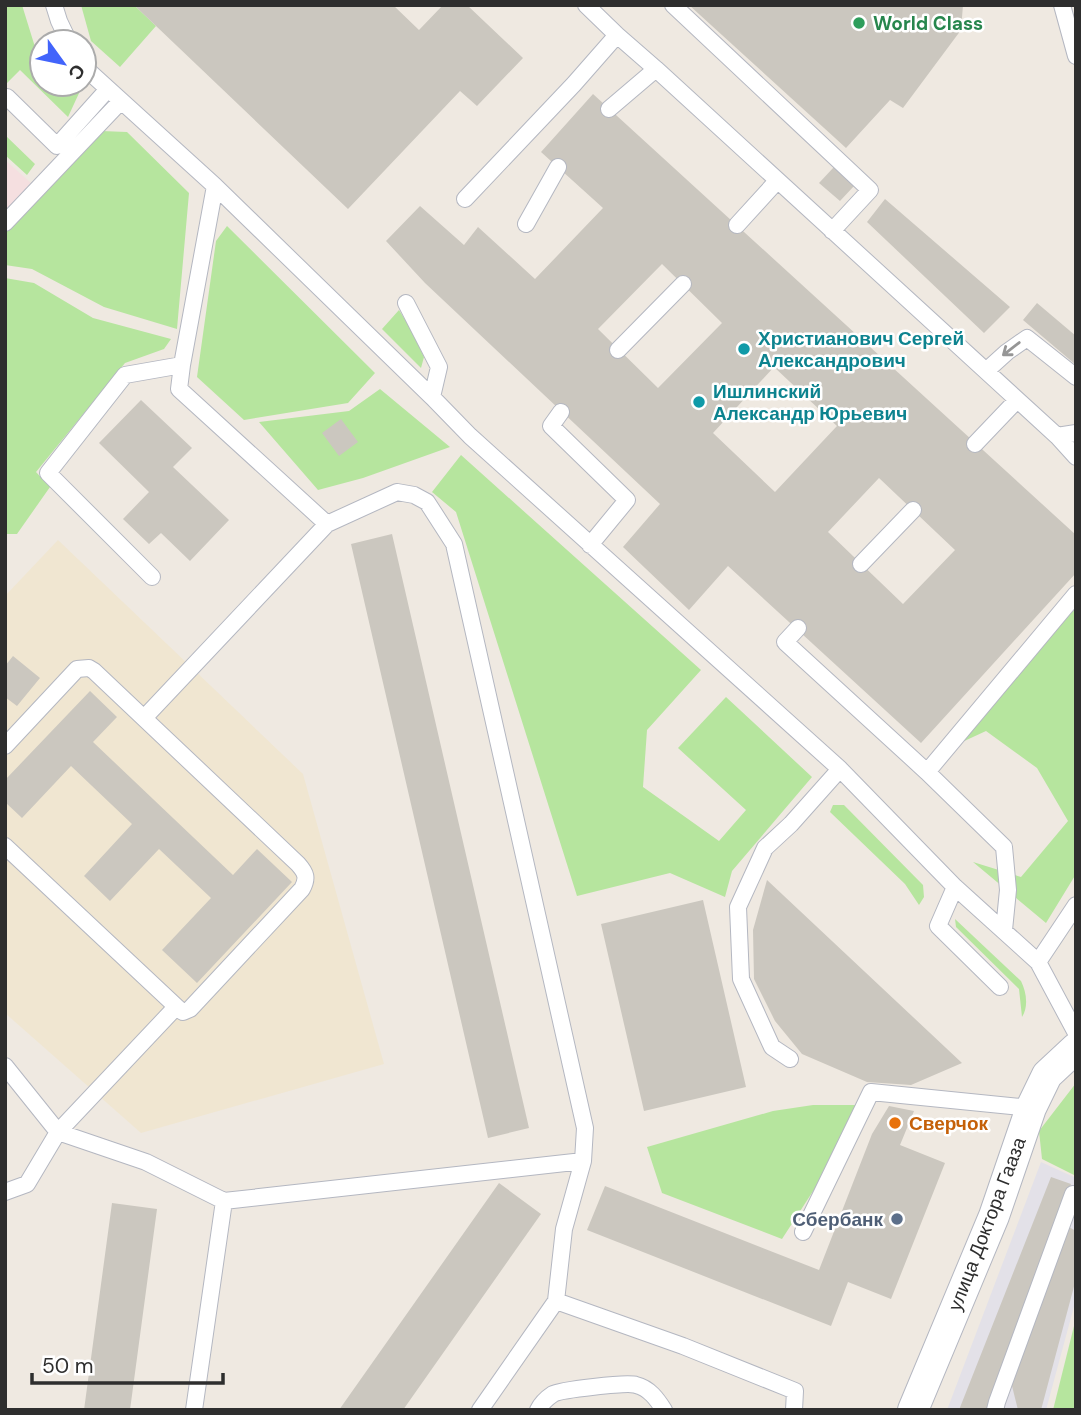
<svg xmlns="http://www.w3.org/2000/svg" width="1081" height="1415" font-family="'DM Sans',sans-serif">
  <rect width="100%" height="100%" fill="#efe9e1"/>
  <path fill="#e3e1e8" d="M1041,1162L1076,1178V1299L1046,1410H947Z"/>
  <path fill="#f0e6d1" d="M58,540L303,774L384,1064L141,1133L5,1013V596Z"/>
  <path fill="#f5dfe0" d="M5,160L32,184L5,212Z"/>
  <path fill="#b6e59e" d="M8,5H22L35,47L42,54V84H72L80,91L68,117L20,70L5,85V8Z
    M81,5H134L156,26L120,67L91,41Z
    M101,131L127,132L189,193L177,329L104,307L32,269L5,265V230Z
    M5,135L35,164L27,175L5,155Z
    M227,226L375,373L348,403L244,420L197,377L216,241Z
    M5,278L34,283L93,318L171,339L164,349L125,363L36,472L50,487L17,534H5Z
    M399,310L412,331L424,357L421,368L382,329Z
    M380,389L450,447L363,478L318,490L259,422L349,411Z
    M461,455L701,670L647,730L643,787L719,841L746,810L678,748L726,697L812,777L732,871L725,897L670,873L577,896L456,512L432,492Z
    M1076,608V874L1046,923L973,862L1021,877L1068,821L1037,768L986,731L934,755Z
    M833,805H844L923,885L924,897L919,905L905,884L830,812Z
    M955,919L1021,981C1026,991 1029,1006 1022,1017L1019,989L956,927Z
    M1076,1083V1176L1042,1159L1039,1131Z
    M813,1105H856L817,1185L782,1239L662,1193L647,1147L773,1111Z
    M1076,1318V1389L1074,1410H1053Z"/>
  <path fill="#cbc7bf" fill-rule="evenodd" d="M134,5H393L419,30L443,5H467L523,58L477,106L460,91L348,209Z
    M689,5H963L961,30L903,108L890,100L846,148Z
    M593,94L1076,535V573L921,743L728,566L689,610L623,547L660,504L425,283L386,241L420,206L464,245L478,227L535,279L603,208L541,152ZM662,264L722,323L658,388L598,329ZM774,367L837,426L775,492L713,433ZM879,478L955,550L903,604L828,532Z
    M834,167L854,186L840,201L819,183Z
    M885,199L1010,307L984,333L867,222Z
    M1037,303L1076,336V365L1023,320Z
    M141,400L192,448L173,467L229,520L190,561L161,533L149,544L123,519L149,492L99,443Z
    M341,419L358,442L339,456L322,433Z
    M392,534L529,1128L488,1138L351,544Z
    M13,656L40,678L17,706L5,697V666Z
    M90,691L117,717L93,742L233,875L257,849L292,882L197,983L162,950L211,898L159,849L110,901L84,876L132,824L71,766L22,818L5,802V780Z
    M767,880L962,1063L911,1085L867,1082L802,1054L775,1021L754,979L753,930Z
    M703,900L746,1087L644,1111L601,924Z
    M889,1106L914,1111L900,1145L945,1163L891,1299L848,1282L831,1326L587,1230L605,1186L819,1270L872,1134Z
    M1051,1177L1071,1184L988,1410H959Z
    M499,1183L541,1214L403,1410H339Z
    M112,1203L157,1209L130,1410H84Z
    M1067,1226L1076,1231V1279L1041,1410H1018L1011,1382Z"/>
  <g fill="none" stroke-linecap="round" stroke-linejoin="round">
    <defs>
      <path id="lane" d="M54,5L59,21L69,42
        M673,5L870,190L832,231
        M1062,5L1076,56
        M617,35L656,69
        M84,67L215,186L432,397L470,436L840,769L955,887L1038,962L1076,1033
        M7,97L57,146L108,89
        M609,109L656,69L1057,436L1076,457
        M215,186L182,365L179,389L327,524L397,492L414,495L427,502L454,544L585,1128L583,1161
        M465,199L574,84L617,35L586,5
        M5,223L121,101
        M526,224L558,167
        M737,225L777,181
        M406,303L439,367L432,397
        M618,350L683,284
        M986,371L1007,352L1027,338L1076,377
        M561,412L551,426L627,500L590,545
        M1057,436L1076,433
        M975,444L1017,400
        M861,564L913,510
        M152,577L48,473L125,375L182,365
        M798,628L785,642L927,772L1076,594
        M144,718L327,524
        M5,746L77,669L89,668L94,671L298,864C306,873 308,878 302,889L190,1009L183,1012L180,1010L5,846
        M927,772L1004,847L1008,890L1004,930
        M955,887L938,926L1000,987
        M1038,962L1076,905
        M790,1059L772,1047L741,979L738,907L765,848L791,824L840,769
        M5,1066L58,1132L146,1162L224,1201L194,1410
        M5,1192L27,1184L58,1132L176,1007
        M224,1201L583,1161L564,1229L556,1301L683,1346L795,1391L794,1410
        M803,1232L871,1092L1031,1108
        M480,1410L556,1301
        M538,1410C541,1404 547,1398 553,1394C560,1390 627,1382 636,1385C649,1388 657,1399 664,1410
        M995,1410L997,1402L1073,1194"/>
      <path id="street" d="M913,1410L994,1216L1031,1108L1047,1075L1076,1048"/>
    </defs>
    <use href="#lane" stroke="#b4b7c1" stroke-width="18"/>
    <use href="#street" stroke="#b4b7c1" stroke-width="32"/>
    <use href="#lane" stroke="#fff" stroke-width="16"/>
    <use href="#street" stroke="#fff" stroke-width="30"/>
  </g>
  <defs><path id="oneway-shaft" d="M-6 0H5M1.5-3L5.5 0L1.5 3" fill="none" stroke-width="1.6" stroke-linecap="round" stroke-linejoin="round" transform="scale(1.75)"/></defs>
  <use stroke="#969696" href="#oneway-shaft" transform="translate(1011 349) rotate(142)"/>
  <circle fill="#2e9e5b" stroke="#fff" stroke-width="2.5" cx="859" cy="23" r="7"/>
  <g fill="#0f9aa8" stroke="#fff" stroke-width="2.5">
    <circle cx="744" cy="349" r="7"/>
    <circle cx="699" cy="402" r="7"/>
  </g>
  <circle fill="#e8710a" stroke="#fff" stroke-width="2.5" cx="895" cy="1123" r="7"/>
  <circle fill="#5c6f8a" stroke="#fff" stroke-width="2.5" cx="897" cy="1219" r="7"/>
  <g text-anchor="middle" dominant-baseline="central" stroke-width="5" stroke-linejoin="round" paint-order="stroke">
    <g font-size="19" font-weight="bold" fill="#27864d" stroke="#fff" text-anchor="start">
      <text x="873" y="23">World Class</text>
    </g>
    <g font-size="19" font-weight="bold" fill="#0d838f" stroke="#fff" text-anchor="start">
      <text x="758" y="338">Христианович Сергей<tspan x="758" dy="22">Александрович</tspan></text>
      <text x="713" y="391">Ишлинский<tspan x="713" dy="22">Александр Юрьевич</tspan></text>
    </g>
    <g font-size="19" font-weight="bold" fill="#c56008" stroke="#fff" text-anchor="start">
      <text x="909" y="1123">Сверчок</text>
    </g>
    <g font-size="19" font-weight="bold" fill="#4e5e75" stroke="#fff" text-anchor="end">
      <text x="883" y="1219">Сбербанк</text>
    </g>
    <g font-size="19" fill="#2e2e2e" stroke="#fff">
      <text transform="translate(987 1224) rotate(-69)">улица Доктора Гааза</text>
    </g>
  </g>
  <rect width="1081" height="1415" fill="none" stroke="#2e2e2e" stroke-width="14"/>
  <g transform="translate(63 63) rotate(123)"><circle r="33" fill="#ffffff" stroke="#ababab" stroke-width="2"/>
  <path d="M0-5L12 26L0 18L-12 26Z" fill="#4264fb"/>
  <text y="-10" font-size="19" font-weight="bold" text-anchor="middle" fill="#2e2e2e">С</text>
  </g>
  <path d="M32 1373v10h191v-10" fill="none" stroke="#2e2e2e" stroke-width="3.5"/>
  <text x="42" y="1373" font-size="21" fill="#2e2e2e" stroke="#ffffff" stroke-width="5" paint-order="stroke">50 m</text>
</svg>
